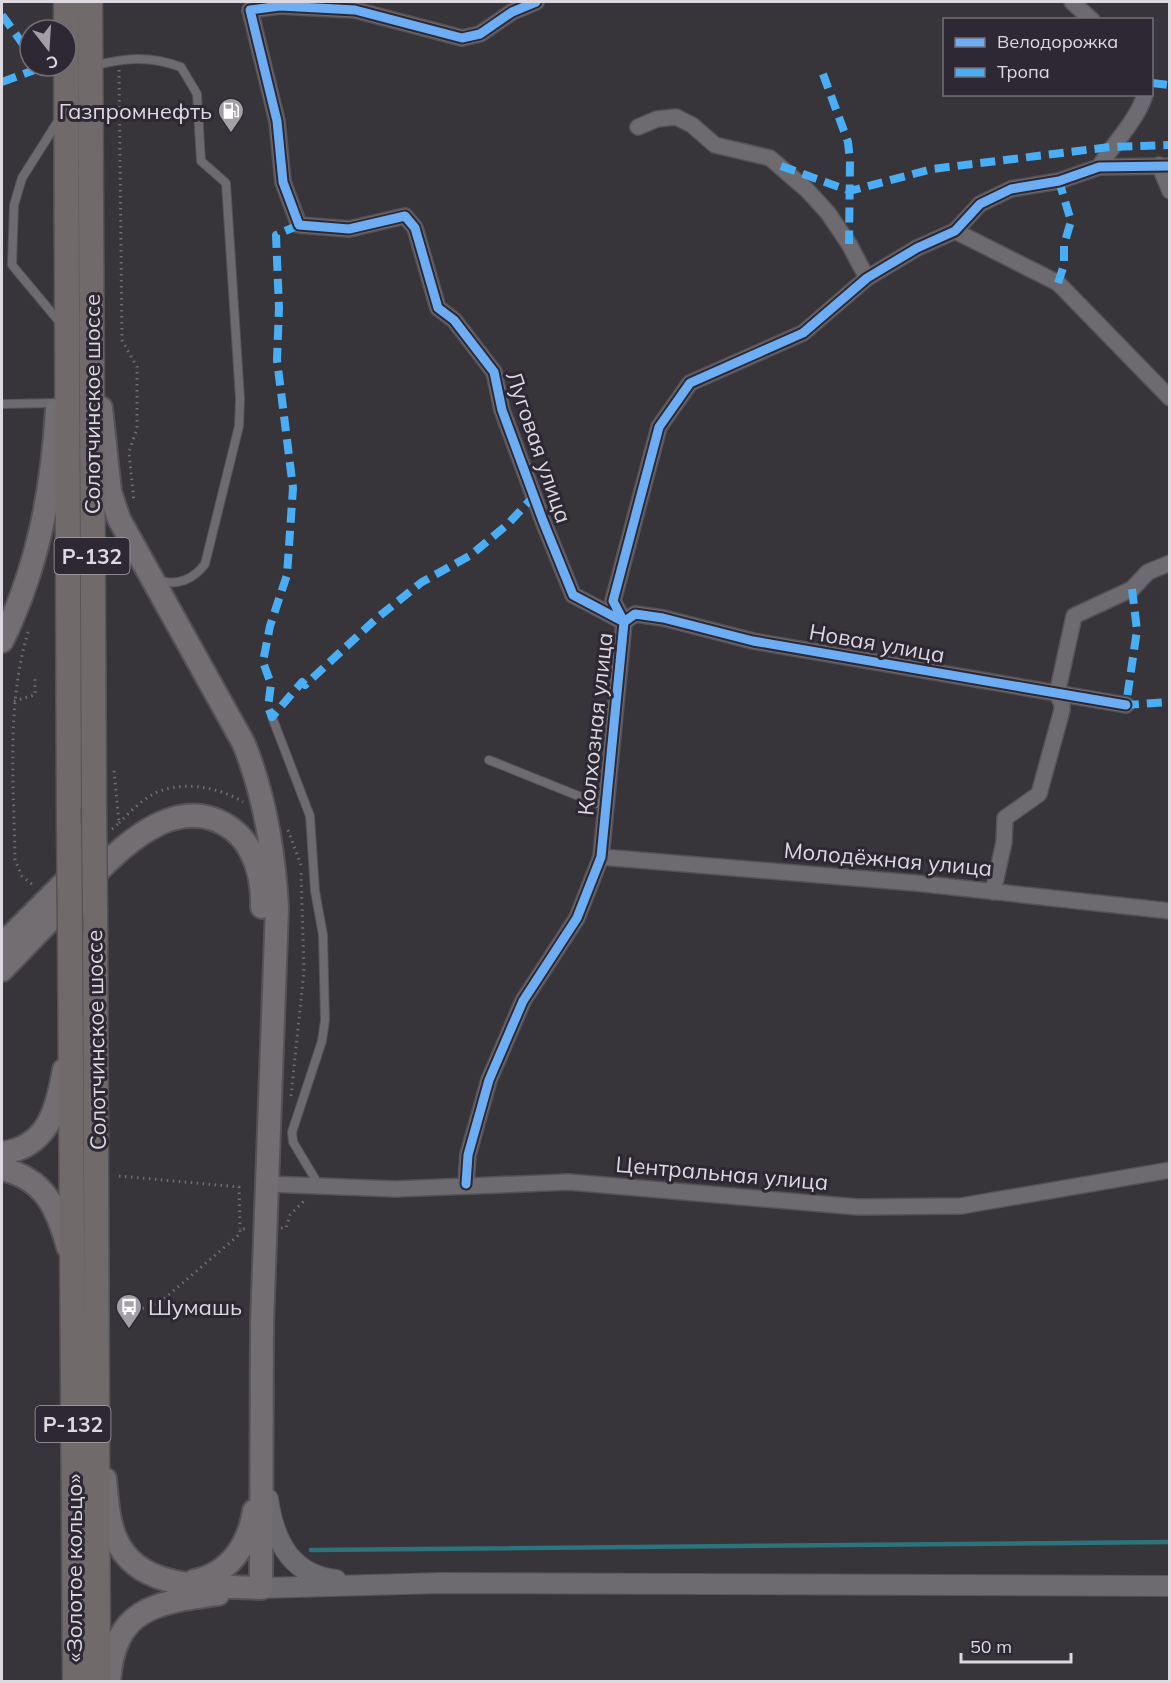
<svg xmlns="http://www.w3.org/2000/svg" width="1171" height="1683" font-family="Mulish,sans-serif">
  <rect width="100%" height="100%" fill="#37353a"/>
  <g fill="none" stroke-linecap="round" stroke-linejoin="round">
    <path stroke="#2d737c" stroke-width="4.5" d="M311,1550L1170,1542"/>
    <defs>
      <path id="service" d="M92,66C125,58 148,55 181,67L197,94L201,161L226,183L240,399L239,426L205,564C194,579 176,587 158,580
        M60,118L22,178L14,205L12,265L62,325
        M2,404L56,403
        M272,717L310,816L315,891L323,935L325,1020L322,1041L292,1132L293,1142L320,1187
        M489,760L606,807"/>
      <path id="minor" d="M536,2L512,12L480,34L462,38L355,10L280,6L250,10L277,121L283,182L299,225L349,229L405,216L415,228L438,308L454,320L494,372L502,410L543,521L573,595L624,622L635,614L663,618L753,641L1126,705
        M1072,2L1092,20
        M638,127L657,119L676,117L692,125L715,145L770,158L807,190L828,213L849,244L867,278
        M1159,165L1170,191
        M1099,167C1112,145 1139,118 1145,94
        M955,231L1058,283L1170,398
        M601,857L915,883L1170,911
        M993,892L1004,842L1005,818L1039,794L1062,710V704L1057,694L1074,616L1132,589L1148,572L1170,563
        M268,1184L395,1189L569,1182L858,1207L961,1206L1170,1170
        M466,1184L468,1155L489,1080L523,1001L577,918L601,857L624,622L613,601L659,427L690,383L803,333L867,278L917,248L955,231L980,204L1011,189L1059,181L1099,167L1170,166"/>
      <path id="tertiary" d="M268,1499C274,1541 291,1575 336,1580
        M261,1588L441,1583L1170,1586"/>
      <path id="secondary" d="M101,408L110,492L119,519L244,744C265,797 274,851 277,908L262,1323L261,1588
        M2,641C38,568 52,491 57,410
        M2,945L79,868
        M2,970C25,946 48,922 72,898C109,860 172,785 232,829C255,846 263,879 262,907
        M2,1153C48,1147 57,1110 64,1070
        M2,1169C45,1179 57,1208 68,1247
        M105,1479C107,1499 108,1521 116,1539C139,1593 213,1585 261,1588
        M194,1581C229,1574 249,1545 254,1511
        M109,1682C114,1607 156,1603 218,1594"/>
      <path id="primary" d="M66,2V30
        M90,2L94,807
        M66,31L69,827
        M95,912L98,1682
        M70,933L75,1682"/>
    </defs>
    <use href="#service" stroke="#555257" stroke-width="10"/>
    <use href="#minor" stroke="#555257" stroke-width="18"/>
    <use href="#tertiary" stroke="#555257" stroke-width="22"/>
    <use href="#secondary" stroke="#555257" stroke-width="26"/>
    <use href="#primary" stroke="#555257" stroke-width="27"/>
    <path stroke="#706e72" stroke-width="3" stroke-dasharray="1.5 4.5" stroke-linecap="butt" d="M119,70L122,340L137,367V428L129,452L134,502
      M28,632C6,706 14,784 15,860L22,876L34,886
      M14,701L35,695V675
      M119,823C131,811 144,797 160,791C186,781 221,788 243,802
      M112,829L119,823L114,770
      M288,830L301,865
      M291,1096L304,971L301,872
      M119,1176L239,1187L240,1229
      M281,1228H286L290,1215L304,1201
      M131,1312L159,1303L240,1234V1229H248"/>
    <use href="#service" stroke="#6d6b70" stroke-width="8"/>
    <use href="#minor" stroke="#6d6b70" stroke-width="15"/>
    <use href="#tertiary" stroke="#6d6b70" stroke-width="20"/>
    <use href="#secondary" stroke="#736e71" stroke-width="22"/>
    <use href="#primary" stroke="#706a6b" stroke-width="24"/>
    <defs>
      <path id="primary-bridge" d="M94,807L95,912
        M69,827L70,933"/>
    </defs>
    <use href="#primary-bridge" stroke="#555257" stroke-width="27" stroke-linecap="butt"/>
    <use href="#primary-bridge" stroke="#706a6b" stroke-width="24"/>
    <path stroke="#49aef6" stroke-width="8" stroke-dasharray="15 8" stroke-linecap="butt" d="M2,15L30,54
      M823,74L848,142L850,161L849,244
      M2,82L40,68
      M1152,83L1170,85
      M781,166L850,191L932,169L1110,147L1170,145
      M299,225L276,235L279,308L277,360L293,488L287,575L270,626L263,662L271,684L268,707L272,717L302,682L305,685L377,618L422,582L471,555L508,524L534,496
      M1058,283L1064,265V245L1071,221L1059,181
      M1132,589L1137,630L1126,705L1170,702"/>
    <defs>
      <path id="cycleway" d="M536,2L512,12L480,34L462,38L355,10L280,6L250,10L277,121L283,182L299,225L349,229L405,216L415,228L438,308L454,320L494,372L502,410L543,521L573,595L624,622L635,614L663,618L753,641L1126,705
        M466,1184L468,1155L489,1080L523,1001L577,918L601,857L624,622L613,601L659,427L690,383L803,333L867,278L917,248L955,231L980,204L1011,189L1059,181L1099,167L1170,166"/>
    </defs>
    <use href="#cycleway" stroke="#2d2833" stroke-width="13"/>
    <use href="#cycleway" stroke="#6dadf4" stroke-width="9"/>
  </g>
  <defs>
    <symbol id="fuel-pin" viewBox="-11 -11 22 30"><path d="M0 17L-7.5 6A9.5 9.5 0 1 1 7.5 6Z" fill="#a2a0a6" stroke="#2d2833"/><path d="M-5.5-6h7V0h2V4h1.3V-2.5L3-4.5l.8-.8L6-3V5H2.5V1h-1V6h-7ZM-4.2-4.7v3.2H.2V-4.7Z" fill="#fff"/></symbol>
    <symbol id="bus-pin" viewBox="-11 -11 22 30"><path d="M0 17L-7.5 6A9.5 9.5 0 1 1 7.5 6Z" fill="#a2a0a6" stroke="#2d2833"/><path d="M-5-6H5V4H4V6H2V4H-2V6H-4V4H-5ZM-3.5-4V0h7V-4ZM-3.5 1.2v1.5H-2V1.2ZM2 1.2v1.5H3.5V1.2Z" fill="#fff"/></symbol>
  </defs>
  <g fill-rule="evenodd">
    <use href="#fuel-pin" x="216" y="96" width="30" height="40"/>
    <use href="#bus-pin" x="114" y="1292" width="30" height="40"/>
  </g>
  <g text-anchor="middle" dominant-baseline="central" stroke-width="6" stroke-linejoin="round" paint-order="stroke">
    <g fill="#2d2833" stroke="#a8a4ac" stroke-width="1.5">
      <rect x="54.5" y="538" width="75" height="36" rx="4.5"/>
      <rect x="35.5" y="1406" width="75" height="36" rx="4.5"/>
    </g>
    <g font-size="21" font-weight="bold" fill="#dcd9e0">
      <text x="92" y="556">Р-132</text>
      <text x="73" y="1424">Р-132</text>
    </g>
    <g font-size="22" fill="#dcd9e0" stroke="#2d2833" text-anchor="end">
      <text x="212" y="111">Газпромнефть</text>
      <text x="148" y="1307" text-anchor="start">Шумашь</text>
    </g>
    <g font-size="22" fill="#dcd9e0" stroke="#2d2833">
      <text transform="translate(92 404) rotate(-90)">Солотчинское шоссе</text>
      <text transform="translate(539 447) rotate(71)">Луговая улица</text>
      <text transform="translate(877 643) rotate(10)">Новая улица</text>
      <text transform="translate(595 724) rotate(-84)">Колхозная улица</text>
      <text transform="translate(888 859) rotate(5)">Молодёжная улица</text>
      <text transform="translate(96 1040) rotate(-91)">Солотчинское шоссе</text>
      <text transform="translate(722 1173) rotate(5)">Центральная улица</text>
      <text transform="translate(74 1568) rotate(-90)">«Золотое кольцо»</text>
    </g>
  </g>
  <rect width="1171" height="1683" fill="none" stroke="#dcd9e0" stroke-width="6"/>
  <rect x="943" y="18" width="210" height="78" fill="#2d2833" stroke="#736f78" stroke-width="1.5"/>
  <rect x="955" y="38" width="30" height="9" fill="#6dadf4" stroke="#736f78" stroke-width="1.5"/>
  <text x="997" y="48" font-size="18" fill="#dcd9e0">Велодорожка</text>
  <rect x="955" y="68" width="30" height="9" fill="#49aef6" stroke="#736f78" stroke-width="1.5"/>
  <text x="997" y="78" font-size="18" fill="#dcd9e0">Тропа</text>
  <g transform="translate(48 48) rotate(163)"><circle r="28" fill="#2d2833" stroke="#736f78" stroke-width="1.5"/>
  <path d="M0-4.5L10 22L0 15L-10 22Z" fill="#a2a0a6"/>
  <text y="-9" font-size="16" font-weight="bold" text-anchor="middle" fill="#dcd9e0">С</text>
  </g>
  <path d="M961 1653v9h110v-9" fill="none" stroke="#dcd9e0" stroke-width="3"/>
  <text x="970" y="1653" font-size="18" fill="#dcd9e0" stroke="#2d2833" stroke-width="4.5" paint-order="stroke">50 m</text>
</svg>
